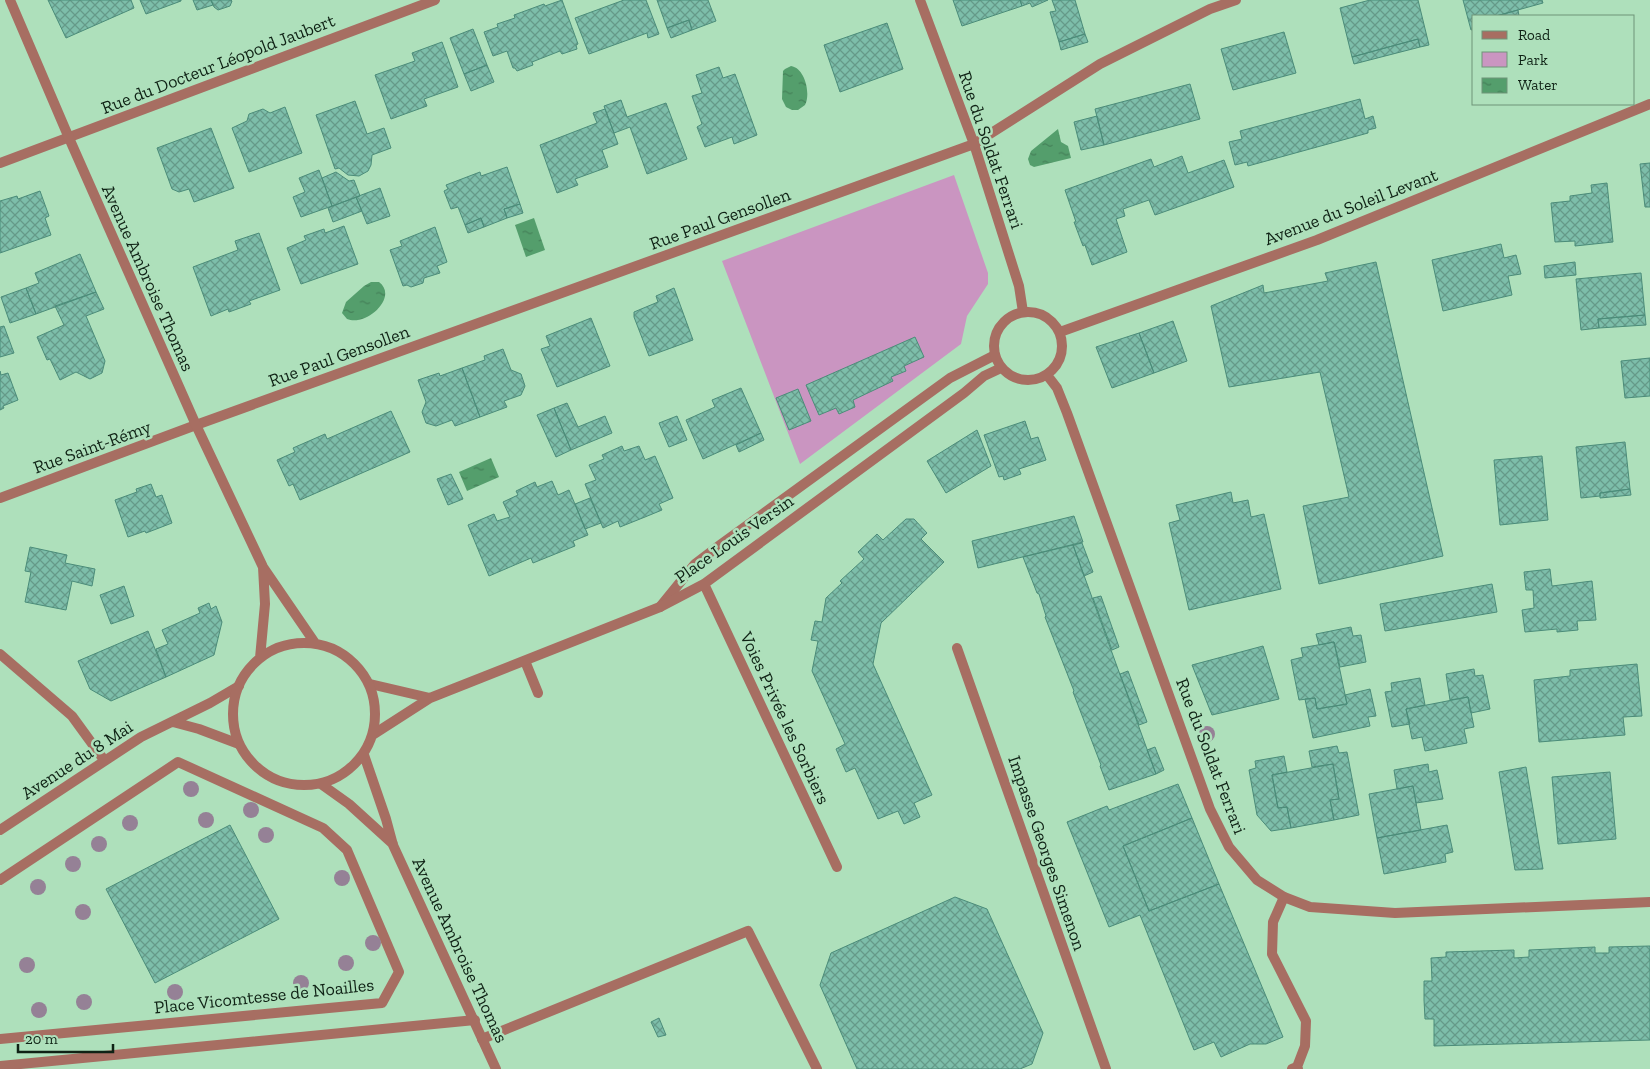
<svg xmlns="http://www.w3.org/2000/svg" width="1650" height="1069" font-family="'Zilla Slab',serif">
  <defs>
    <pattern id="water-ripples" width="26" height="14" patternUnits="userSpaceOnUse" patternTransform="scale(1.25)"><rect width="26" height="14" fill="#549e6c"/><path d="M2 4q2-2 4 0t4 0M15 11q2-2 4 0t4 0" fill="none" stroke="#448058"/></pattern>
    <pattern id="building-cross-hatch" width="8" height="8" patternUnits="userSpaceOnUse" patternTransform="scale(1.25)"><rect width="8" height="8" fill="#7dbeaa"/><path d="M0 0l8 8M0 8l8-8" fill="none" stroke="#659a89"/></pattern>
  </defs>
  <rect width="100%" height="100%" fill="#aee0bb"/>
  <path fill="#ca95c1" d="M954,175L988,273V284L967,316L961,344L800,464L722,261Z"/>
  <path fill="url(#water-ripples)" d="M791,66C805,68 811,94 805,105L798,110H792L786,107L782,99L783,71L785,69Z
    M1058,129L1061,142L1068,146L1071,158L1034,167L1030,165L1028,159L1031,151Z
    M534,218L545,250L526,257L515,225Z
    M371,282H379C399,297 366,327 347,319L342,313L346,302L364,286Z
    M491,458L499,477L467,491L459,472Z"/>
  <path fill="url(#building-cross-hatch)" stroke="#4b8c79" d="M48,0H131L134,8L66,38Z
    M140,0H181V1L146,14Z
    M193,0H211L213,5L197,10Z
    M211,0H231L232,1L230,6L218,10L214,7Z
    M562,0L578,44L576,45L577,49L562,54L560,51L532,62L533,65L517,71L515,68H513L507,51L493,56L484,32L498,27L497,24L515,18L514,15L544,4L545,6Z
    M624,0H646L659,34L648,38L647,33L589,54L575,18Z
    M657,0H708L716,21L692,30L689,20L667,28Z
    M953,0H1020L1022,6L962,26Z
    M1020,0H1048L1032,7L1030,3L1022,6Z
    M1052,0H1075L1085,34L1059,42L1050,12L1056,11Z
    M1370,0H1418L1429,45L1420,47L1418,39L1352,57L1340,8Z
    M1463,0H1542L1543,3L1496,16H1474V29L1471,30Z
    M1518,10L1519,16H1496Z
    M689,20L692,30L671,38L667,28Z
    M887,23L903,69L840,92L824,45Z
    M473,29L487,65L464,74L450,38Z
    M1284,32L1296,73L1233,90L1221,49Z
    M1085,34L1088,42L1061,50L1059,42Z
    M1418,39L1420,47L1354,64L1352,57Z
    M442,42L458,87L424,99L427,106L391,119L375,75L415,61L412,53Z
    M487,65L494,82L471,91L464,74Z
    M719,67L723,78L735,74L757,135L734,144L732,137L705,147L697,127L702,124L692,96L702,93L696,75Z
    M1190,84L1200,119L1104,145L1095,109Z
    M1360,99L1365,119L1373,116L1376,128L1368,130V133L1248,166L1247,162L1235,165L1229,142L1242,139L1240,131Z
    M621,100L627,117L666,103L687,159L647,174L630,127L614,133L604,106Z
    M355,101L367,134L384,128L391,148L372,155L371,165L368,171L359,176L348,175L339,168L335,169L316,115Z
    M285,107L302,153L249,172L232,128L247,121L249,114L263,109L270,113Z
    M605,109L618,144L602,150L608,167L575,179L578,185L557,193L540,145L597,123L593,113Z
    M1097,116L1104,145L1081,150L1074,122Z
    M211,128L234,188L194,202L189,189L179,192L172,189L157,148Z
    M1182,156L1188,173L1224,160L1234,187L1155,215L1149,200L1123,209L1125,216L1116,219L1127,252L1092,265L1085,245L1083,246L1074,222H1076L1065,190L1151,159L1154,167Z
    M1650,163V207H1645L1640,164Z
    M507,167L520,204L504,209L507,218L484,227L481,218L465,225L458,207L451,209L444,191L448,189L446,185L480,172L481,176Z
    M319,170L332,206L301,217L293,197L305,192L299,178Z
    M336,172L349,181L354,180L360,196L332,206L322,178Z
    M1607,183L1613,242L1575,246V241L1555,242L1551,203L1570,201V196L1592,193L1591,185Z
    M380,188L390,216L367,224L356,197Z
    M40,191L49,216L45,218L51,235L0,253V201L17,196L18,199Z
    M356,197L362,211L333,222L328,208Z
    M520,204L523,213L507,218L504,209Z
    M481,218L484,227L468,233L465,225Z
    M344,226L358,264L301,284L287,248L306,240L304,236L324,229L325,233Z
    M435,227L447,262L437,266L440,273L424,278L423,283L411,287L407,285L403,286L390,250L402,246L400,241Z
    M259,233L280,290L249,301L251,304L229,312L228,309L211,316L193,267L238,250L235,241Z
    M1501,244L1504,258L1516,255L1521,274L1508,276L1512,295L1443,311L1432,260Z
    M80,254L96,292L36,314L26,288L39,283L35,273Z
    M1376,262L1443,556L1319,584L1303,506L1349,497L1320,372L1229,387L1211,306L1263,285L1264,293L1328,281L1325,273Z
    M1575,262L1576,275L1545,278L1544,266Z
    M1641,273L1645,315L1598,319L1599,328L1581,330L1576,279Z
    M26,288L36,314L10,323L1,297Z
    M674,288L693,340L649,356L634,317V312L658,302L656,296Z
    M96,292L104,309L86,316L105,361L102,373L90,379L76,372L60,380L50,359L47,360L37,337L64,325L55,306Z
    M1645,315L1646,325L1599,328L1598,319Z
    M591,318L610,366L557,387L541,349L550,346L546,336Z
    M1173,321L1187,361L1154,373L1139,333Z
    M4,326L14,353L0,357V327Z
    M1139,333L1154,373L1112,388L1096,347Z
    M915,337L924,357L904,366L906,371L891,377L893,381L853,400L855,407L839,414L836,408L819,415L806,385Z
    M503,349L511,370L521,374L525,386L521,395L504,401L507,407L480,417L462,368L485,360L484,356Z
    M1650,358V396L1625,398L1621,361Z
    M462,368L480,417L455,426L452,420L436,426L426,423L422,412L426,402L418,380L439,373L440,376Z
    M0,371L1,375L8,373L18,400L3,406L4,408L0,410Z
    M741,388L761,433L703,459L686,420L715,407L712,400Z
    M798,389L811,421L789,430L776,398Z
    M567,403L578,427L605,416L612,433L571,450L554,408Z
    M554,408L571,450L556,457L537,415Z
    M391,411L410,452L300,500L293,484L289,486L277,460L295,452L293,448L325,434L327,439Z
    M677,416L687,440L669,447L659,423Z
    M1025,421L1031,439L1038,437L1046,460L1019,469L1021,474L1004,480L1003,476L999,477L984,435Z
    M977,430L991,466L946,493L927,461Z
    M761,433L764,440L739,452L736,445Z
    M1625,442L1630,489L1600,493V496L1581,498L1576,447Z
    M622,446L624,451L639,446L645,460L655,456L673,498L659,504L662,510L645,517L620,527L618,521L603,528L585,484L596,480L589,465L604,459L602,455Z
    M1542,456L1548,520L1500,525L1494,460Z
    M451,474L463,499L448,505L437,479Z
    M552,481L558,495L569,490L588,535L573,541L575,546L533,563L531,558L489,576L468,525L494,514L497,521L510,517L503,502L518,495L516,491L535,482L537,487Z
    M151,484L156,497L162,495L172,523L146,533L145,531L128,537L115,500L137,492L136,489Z
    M1630,489L1631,495L1600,498V493Z
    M1231,492L1233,503L1248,500L1251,517L1264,514L1281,589L1189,610L1169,523L1180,520L1176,505Z
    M590,498L601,523L585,529L575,504Z
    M1074,516L1083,542L978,568L972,541Z
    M906,519H914L927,533L921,539L944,562L881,623L873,664L932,795L914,803L920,817L904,824L898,811L878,819L855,768L846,772L836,749L845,744L812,671L818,641L811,640L815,621L822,622L826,598L842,583L840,581L864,559L858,552L877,534L883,540Z
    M1082,543L1093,572L1084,576L1073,545Z
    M1073,545L1156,774L1109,790L1100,766L1101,765L1073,692L1074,691L1045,617L1046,616L1039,594L1037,593L1023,557Z
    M30,547L67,555L65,563L95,569L92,586L72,581L66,610L25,602L31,572L25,571Z
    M1550,569L1552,586L1592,581L1596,620L1577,621L1578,630L1557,632V629L1525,632L1522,610L1534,608L1533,590H1526L1524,572Z
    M1492,584L1497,612L1385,631L1380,604Z
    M124,586L134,616L111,624L100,595Z
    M1101,596L1119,647L1112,650L1093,598Z
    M209,603L211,609L216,606L222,622L214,655L166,677L156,649L168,644L162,630L200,613L198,608Z
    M1351,627L1353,636L1361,635L1366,662L1340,667L1334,642L1319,645L1316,634Z
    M148,631L166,677L111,701L90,689L78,661Z
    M1334,642L1347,704L1317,709L1315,698L1299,700L1291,660L1303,657L1301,648Z
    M1263,646L1279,699L1212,715L1192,665Z
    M1637,664L1642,716L1623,717L1625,735L1539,742L1534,680L1570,676V670Z
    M1474,669L1475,676L1483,675L1490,709L1471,713L1468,697L1450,700L1446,674Z
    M1128,671L1147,722L1139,725L1120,674Z
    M1420,678L1425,705L1406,709L1410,724L1392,727L1385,692L1392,691L1391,683Z
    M1370,689L1376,716L1368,717L1370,726L1313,738L1305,699L1315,698L1317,709L1347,704L1345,695Z
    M1468,697L1474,727L1464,729L1467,743L1425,751L1422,737L1412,739L1406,709Z
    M1337,746L1339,753L1347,752L1359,815L1334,820L1330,800L1339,799L1333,764L1312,767L1309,751Z
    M1155,747L1164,770L1156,774L1147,750Z
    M1284,756L1287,772L1272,775L1278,808L1287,807L1291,828L1271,831L1257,815L1249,770L1256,768L1255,761Z
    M1333,764L1339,799L1330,800L1334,820L1291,828L1287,807L1278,808L1272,775Z
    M1428,764L1429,772L1437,770L1443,799L1416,803L1413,786L1397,789L1394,770Z
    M1526,767L1543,869L1515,870L1499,772Z
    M1610,772L1616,839L1558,844L1552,777Z
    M1178,784L1192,818L1123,846L1149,911L1219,884L1283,1037L1266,1044H1250L1221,1057L1214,1042L1194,1050L1140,915L1109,927L1067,822L1107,806L1109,810Z
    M1413,786L1421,830L1377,838L1369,794Z
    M1192,818L1219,884L1149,911L1123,846Z
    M230,825L279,919L155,983L106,889Z
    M1447,825L1453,852L1445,854L1446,862L1384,874L1377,838Z
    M955,897L987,909L1043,1033L1032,1064L1020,1069H857L820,985L831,953Z
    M1650,946V1040L1434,1046V1019H1425L1424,1000V981H1432L1431,958L1446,957V952L1514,950V958L1529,957V950L1595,947V953H1609V947Z
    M659,1018L666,1035L658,1037L651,1022Z"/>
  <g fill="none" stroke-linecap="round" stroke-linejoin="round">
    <path stroke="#a76e62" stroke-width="10" d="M660,607L695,564L720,545L950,378L995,355
      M525,661L538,693
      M1284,897L1273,922L1272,954L1306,1021L1305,1046L1297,1067L1298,1069
      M0,1066L475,1020"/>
    <path stroke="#a76e62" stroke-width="10" d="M0,880L178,762L323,828L347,850L399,972L382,1003L0,1039
      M482,1039L748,931L817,1069"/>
    <path stroke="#a76e62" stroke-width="10" d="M920,0L974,144L1019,286L1023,312
      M0,163L435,0
      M994 346a34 34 0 1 1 68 0a34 34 0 1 1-68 0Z
      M1060,332L1317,240L1650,104
      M1047,375L1057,388L1067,413L1210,809L1229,847L1257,880L1284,897L1310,907L1395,913L1650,902
      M0,498L196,425L974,144L1100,64L1210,9L1236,0
      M704,584L837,867
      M957,648L1106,1069
      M0,654L72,716L104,760
      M370,684L430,698
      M173,722L199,729L239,744
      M374,734L430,698L660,607L704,584L964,393L984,376L1001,368
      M0,830L141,737L210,703L239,686
      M1292,1069L1297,1067"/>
    <path stroke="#a76e62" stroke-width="10" d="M10,0L69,138L196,425L263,567L315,643
      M233 714a71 71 0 1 1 142 0a71 71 0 1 1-142 0Z
      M260,658L265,604L263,567
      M364,755L386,819L393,845L496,1069
      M321,784L349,804L393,844"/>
  </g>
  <g fill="#958196">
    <circle cx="1207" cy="734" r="8"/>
    <circle cx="191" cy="789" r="8"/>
    <circle cx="251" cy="810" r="8"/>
    <circle cx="206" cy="820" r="8"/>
    <circle cx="130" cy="823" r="8"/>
    <circle cx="266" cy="835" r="8"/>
    <circle cx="99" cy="844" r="8"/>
    <circle cx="73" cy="864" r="8"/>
    <circle cx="342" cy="878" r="8"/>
    <circle cx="38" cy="887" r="8"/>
    <circle cx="83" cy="912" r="8"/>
    <circle cx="373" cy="943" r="8"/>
    <circle cx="346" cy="963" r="8"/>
    <circle cx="27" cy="965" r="8"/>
    <circle cx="301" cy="983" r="8"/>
    <circle cx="175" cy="992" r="8"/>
    <circle cx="84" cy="1002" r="8"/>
    <circle cx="39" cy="1010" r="8"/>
  </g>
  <g text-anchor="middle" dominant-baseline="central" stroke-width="5" stroke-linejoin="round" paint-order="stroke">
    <g font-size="18" fill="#0f2215" stroke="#aee0bb">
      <text transform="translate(218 64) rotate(-21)">Rue du Docteur Léopold Jaubert</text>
      <text transform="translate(991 150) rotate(71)">Rue du Soldat Ferrari</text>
      <text transform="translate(1351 207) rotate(-21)">Avenue du Soleil Levant</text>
      <text transform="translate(720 219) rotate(-20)">Rue Paul Gensollen</text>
      <text transform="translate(148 278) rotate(66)">Avenue Ambroise Thomas</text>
      <text transform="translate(339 356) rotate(-20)">Rue Paul Gensollen</text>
      <text transform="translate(92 447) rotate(-20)">Rue Saint-Rémy</text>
      <text transform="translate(734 539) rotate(-35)">Place Louis Versin</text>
      <text transform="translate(785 718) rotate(65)">Voies Privée les Sorbiers</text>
      <text transform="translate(1211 756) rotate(69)">Rue du Soldat Ferrari</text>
      <text transform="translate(77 760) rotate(-33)">Avenue du 8 Mai</text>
      <text transform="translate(1047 853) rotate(71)">Impasse Georges Simenon</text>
      <text transform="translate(460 950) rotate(65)">Avenue Ambroise Thomas</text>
      <text transform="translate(264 996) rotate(-6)">Place Vicomtesse de Noailles</text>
    </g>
  </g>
  <rect x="1472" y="15" width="162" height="90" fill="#aee0bb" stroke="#6e9479"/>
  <rect x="1482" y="31" width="25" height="8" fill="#a76e62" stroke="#6e9479"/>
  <text x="1518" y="40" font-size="15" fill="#0f2215">Road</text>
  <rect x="1482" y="52" width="25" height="15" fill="#ca95c1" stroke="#6e9479"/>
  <text x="1518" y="65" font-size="15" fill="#0f2215">Park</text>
  <rect x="1482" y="78" width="25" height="15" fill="url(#water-ripples)" stroke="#6e9479"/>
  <text x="1518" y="90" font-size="15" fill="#0f2215">Water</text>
  <path d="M18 1044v8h95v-8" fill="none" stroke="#0f2215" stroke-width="2.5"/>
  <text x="25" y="1044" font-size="15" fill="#0f2215" stroke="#aee0bb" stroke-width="4" paint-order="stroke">20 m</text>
</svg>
